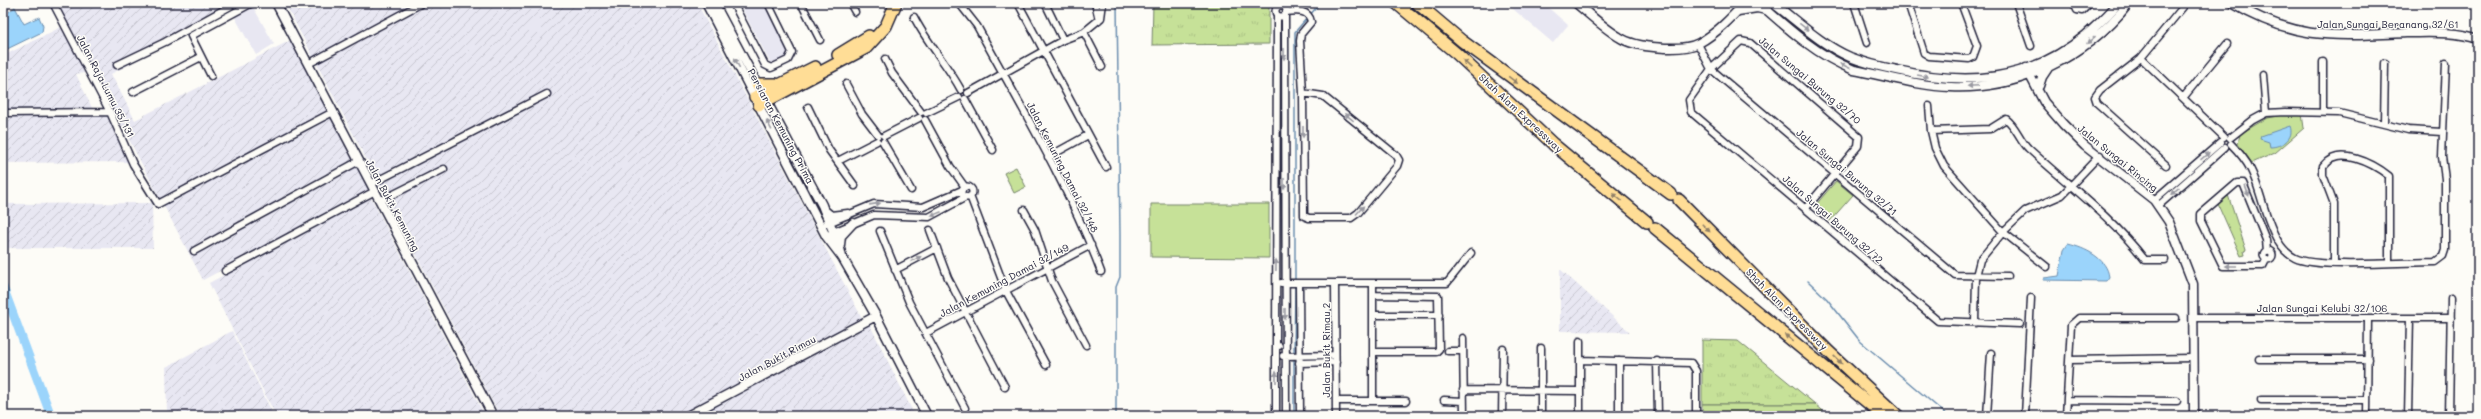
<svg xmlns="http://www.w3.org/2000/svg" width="2481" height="419" font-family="Mali,sans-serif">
  <defs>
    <pattern id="industrial-furrows" width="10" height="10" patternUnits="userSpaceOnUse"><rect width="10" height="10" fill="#e8e7f2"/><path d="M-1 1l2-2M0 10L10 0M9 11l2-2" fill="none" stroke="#c7c6d0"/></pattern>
    <pattern id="grass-tufts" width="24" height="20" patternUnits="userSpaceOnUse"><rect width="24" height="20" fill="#c6e198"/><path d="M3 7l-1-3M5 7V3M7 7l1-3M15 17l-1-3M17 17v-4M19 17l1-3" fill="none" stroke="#aac184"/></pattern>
  </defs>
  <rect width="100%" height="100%" fill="#fdfcf7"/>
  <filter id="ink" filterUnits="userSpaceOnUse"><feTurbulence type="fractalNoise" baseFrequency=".025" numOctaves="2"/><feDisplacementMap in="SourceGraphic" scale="8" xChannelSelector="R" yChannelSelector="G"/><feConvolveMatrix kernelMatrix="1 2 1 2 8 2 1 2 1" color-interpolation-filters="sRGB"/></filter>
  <g filter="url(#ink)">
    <path fill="#e8e7f2" d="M739,3H766L790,51L787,59L772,66Z
      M1506,3H1543L1568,25L1553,43Z
      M252,5L274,44L256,55L233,14Z"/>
    <path fill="url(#industrial-furrows)" d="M57,3H245L111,74L135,120L291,40L370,191L203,280Z
      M285,3H697L862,318L677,416H500Z
      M61,27L85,73L76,74L93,110H3V56Z
      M107,116L128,162L3,163V117Z
      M370,196L485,416H276L209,283Z
      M152,203L153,248H3V204Z
      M1560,269L1630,332L1560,331Z
      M870,325L915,416H697Z
      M232,331L274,416H167L166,367Z"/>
    <path fill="url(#grass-tufts)" stroke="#74826a" d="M1153,3H1269V44L1152,45Z
      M1702,340L1738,341L1815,404H1702Z"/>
    <path fill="#c6e198" stroke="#74826a" d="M2286,114H2302L2304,128L2275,153L2252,163L2238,144L2240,134L2267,118Z
      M1016,167L1026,187L1014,193L1004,173Z
      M1836,181L1853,195L1830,221L1814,207Z
      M2228,195L2246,250L2244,251L2245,255L2241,256L2218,204Z
      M1151,204H1269V258L1151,257Z
      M1702,404H1815L1829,416H1702Z"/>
    <path fill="#9bd4fb" stroke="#6b8dae" d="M15,7L24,24L39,17L43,26L42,32L3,51V16Z
      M2290,126C2295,139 2281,147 2270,147L2269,142L2260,139L2261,136Z
      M2068,244C2085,248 2107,258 2109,277L2106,281L2043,280L2044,278L2059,276L2064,250Z"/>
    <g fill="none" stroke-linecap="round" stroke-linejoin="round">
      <path stroke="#6b8dae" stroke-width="1.5" d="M1310,15L1320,3
        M1808,281L1827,299L1860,341L1948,416
        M1295,282V32L1307,18
        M1294,354L1295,286
        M1116,416V287L1120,277V234L1117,3
        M1294,416V358"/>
      <path stroke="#9bd4fb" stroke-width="9" d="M3,287L51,416"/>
      <defs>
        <path id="street" d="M53,3L110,112L133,164L158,204L333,112
          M733,3L765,65L771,68L788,60L792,52L768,3
          M801,3L820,40
          M850,3L855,12
          M959,3L977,26C1021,107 1069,186 1101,272
          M1018,3L1106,167
          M1045,3L1063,40
          M1095,3L1099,20
          M1854,3L1867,43
          M1908,3L1924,53L1929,56L1969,59L1973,57L1977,46L1961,3
          M2016,3L2031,46
          M2074,3L2077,10L2082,11L2090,3
          M1275.5 11a5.5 5.5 0 1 1 11 0a5.5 5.5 0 1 1-11 0Z
          M1286,12C1296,11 1309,9 1311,22L1301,34L1300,41L1303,93L1304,216L1309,218H1351L1358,213L1397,166L1399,160L1396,155L1323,96L1303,93
          M1285,15L1286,416
          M914,17C927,43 947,64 961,90
          M1084,32L1102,67
          M1698,44L1711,69L1955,275L2008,276
          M2141,58L2224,137
          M885,59L892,73L921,112
          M308,64L422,3
          M117,65L165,42L236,3
          M2263,75L2266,113
          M211,76L191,36L252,3
          M846,84L862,114L878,135
          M133,92L201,57
          M968,93L1063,40L1084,32L1101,18L1103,3
          M2183,98L2227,44
          M965,99L993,150
          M1929,106L1931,131L1935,148L1944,166L2003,232L2047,267
          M808,107L829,150L855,186
          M2323,112V62
          M3,113L110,112
          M926,113L959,97
          M925,120L950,166L965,187
          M2384,124L2385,63
          M1931,131L1990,129L2006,119C2016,126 2019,139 2028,148C2068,185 2111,216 2145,260H2165
          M884,136L919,118
          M2230,138L2253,120L2266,113L2285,112L2339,113L2408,130L2442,132
          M883,142L911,190
          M2231,144C2257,170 2255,183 2267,216C2273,232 2279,250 2295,258C2318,269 2406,262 2435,262L2443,256L2445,250V179L2442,157L2446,63
          M1048,157L1088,135
          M838,161L877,141
          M2166,165L2097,103L2095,97L2100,90L2141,58L2183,7
          M371,184L547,94
          M961.5 192a5.5 5.5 0 1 1 11 0a5.5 5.5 0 1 1-11 0Z
          M970,196L1006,291L1046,365
          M2154,200L2221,142
          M380,201L444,169
          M2158,206L2225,147
          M1806,208L1858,146L1859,137L1750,43L1741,41L1711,69L1689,100L1691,112L1938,321L2020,324
          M1024,210L1035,230L1052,281L1086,345
          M826,224L874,204L923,207L962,190
          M930,230L948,278L1005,387
          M880,231L909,302L965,408
          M831,233L874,215L929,217L966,197
          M2263.5 255a4.5 4.5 0 1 1 9 0a4.5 4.5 0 1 1-9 0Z
          M194,251L359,161
          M2266,260L2263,266H2223L2201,221V214L2237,183H2243L2266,240L2267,251
          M2334,263V204L2323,175V166C2339,145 2374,164 2389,176V262
          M895,270L937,248
          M225,271L375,191
          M1281,283H1447L1471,253
          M1299,284L1300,416
          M1335,284L1336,416
          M1373,315H1439
          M2193,318H2451
          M1975,323L1976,276L1980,260L2003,232L2025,211L2062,195L2100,155
          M926,333L1091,245
          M1463,338L1464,416
          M1276,346L1277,16
          M1448,351H1463
          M1373,352H1436L1439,349L1438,296L1373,295
          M1283,356L1335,355
          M2259,359H2368
          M1580,360L1691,363L1696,371V416
          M2069,360L2193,358
          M1619,361V416
          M1657,361L1658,416
          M1299,363L1336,362
          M1463,390L1580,391
          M1373,400V284
          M1444,400L1463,401
          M2067,400L2177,401
          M2261,400H2367
          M1336,401H1406
          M1276,416V346H1279
          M1502,416L1503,349
          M1541,416V348
          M1580,416V341
          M1987,416L1991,353
          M2025,416L2031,298
          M2066,416L2071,325L2079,318H2176
          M2367,416L2368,318
          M2408,416L2410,318
          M2449,416L2451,298"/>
        <path id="secondary" d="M276,3L493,416
          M706,3L826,236L842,257L876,316L927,416
          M714,3L822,205C828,222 839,239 842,257
          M1576,3C1590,15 1604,28 1619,37C1635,48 1682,52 1699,43C1717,33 1731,18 1745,3
          M1759,3C1788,29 1818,56 1854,70C1886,76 1919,86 1951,87C2020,90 2086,57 2129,3
          M1773,3C1798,22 1822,45 1850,57C1865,63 1882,67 1897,70C1967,86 2029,82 2086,35C2097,25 2109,15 2118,3
          M2232,3C2296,41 2334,36 2406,33C2430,33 2454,31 2478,39
          M1738,11L1757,8L1766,10
          M2026,68L2044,102L2063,124L2085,146L2154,200L2169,222L2193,284L2194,416
          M2039,86L2042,77L2048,68
          M824,210L831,216L848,214
          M840,245L841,236L853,223
          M687,416L876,316"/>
        <path id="highway" d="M1396,3L1457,54L1553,144L1647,222
          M1417,3L1462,41L1671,194
          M838,55L869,36
          M757,84H776
          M755,97L815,67
          M759,105L866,48L886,26L896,3
          M1679,200L1829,352L1898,416
          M1655,228L1884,416"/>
      </defs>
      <use href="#street" stroke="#22223b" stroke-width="9"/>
      <use href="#secondary" stroke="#22223b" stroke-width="11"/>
      <use href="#highway" stroke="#22223b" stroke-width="14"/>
      <use href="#street" stroke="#fdfcf7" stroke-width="6"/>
      <use href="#secondary" stroke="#fdfcf7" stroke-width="8"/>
      <use href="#highway" stroke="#ffdd96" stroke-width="11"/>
    </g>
    <defs><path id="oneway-solid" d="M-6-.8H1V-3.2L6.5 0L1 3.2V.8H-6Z"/></defs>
    <g fill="#9a9aa2">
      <use href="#oneway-solid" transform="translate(1804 27) rotate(38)"/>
      <use href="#oneway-solid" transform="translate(2091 40) rotate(140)"/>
      <use href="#oneway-solid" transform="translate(1284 54) rotate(90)"/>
      <use href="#oneway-solid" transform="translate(737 63) rotate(-117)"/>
      <use href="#oneway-solid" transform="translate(1845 66) rotate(-156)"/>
      <use href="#oneway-solid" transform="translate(1923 76) rotate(10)"/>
      <use href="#oneway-solid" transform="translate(1973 86) rotate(178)"/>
      <use href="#oneway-solid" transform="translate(1349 117) rotate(-141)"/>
      <use href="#oneway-solid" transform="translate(769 125) rotate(-118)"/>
      <use href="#oneway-solid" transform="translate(1303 132) rotate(90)"/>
      <use href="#oneway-solid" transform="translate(2205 156) rotate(-41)"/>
      <use href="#oneway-solid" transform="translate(1284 184) rotate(90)"/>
      <use href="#oneway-solid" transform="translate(2175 191) rotate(139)"/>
      <use href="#oneway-solid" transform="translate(2247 191) rotate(70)"/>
      <use href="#oneway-solid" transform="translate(875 204) rotate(-8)"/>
      <use href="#oneway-solid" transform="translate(1360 210) rotate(-48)"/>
      <use href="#oneway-solid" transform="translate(936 214) rotate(158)"/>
      <use href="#oneway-solid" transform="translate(916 259) rotate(-27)"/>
      <use href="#oneway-solid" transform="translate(1276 265) rotate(-89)"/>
      <use href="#oneway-solid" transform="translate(2231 266) rotate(180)"/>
      <use href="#oneway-solid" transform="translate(1285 314) rotate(90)"/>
      <use href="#oneway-solid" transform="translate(1276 377) rotate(-90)"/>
    </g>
    <g fill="#908068">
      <use href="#oneway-solid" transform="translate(1467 64) rotate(-137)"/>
      <use href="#oneway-solid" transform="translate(1513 80) rotate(37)"/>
      <use href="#oneway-solid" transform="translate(1617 197) rotate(-141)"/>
      <use href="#oneway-solid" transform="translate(1706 228) rotate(45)"/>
      <use href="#oneway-solid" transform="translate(1789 338) rotate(-141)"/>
      <use href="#oneway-solid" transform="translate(1838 360) rotate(44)"/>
    </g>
  </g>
  <g text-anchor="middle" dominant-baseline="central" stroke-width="3" stroke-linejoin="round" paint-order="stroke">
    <g font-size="10" fill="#22223b" stroke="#fdfcf7">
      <text x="2388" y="24">Jalan Sungai Beranang 32/61</text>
      <text transform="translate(1810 80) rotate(40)">Jalan Sungai Burung 32/70</text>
      <text transform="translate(106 86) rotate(63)">Jalan Raja Lumu 35/131</text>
      <text transform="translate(1521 113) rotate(43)">Shah Alam Expressway</text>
      <text transform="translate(781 126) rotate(62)">Persiaran Kemuning Prima</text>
      <text transform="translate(2118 158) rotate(39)">Jalan Sungai Rincing</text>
      <text transform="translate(1063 167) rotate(63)">Jalan Kemuning Damai 32/148</text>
      <text transform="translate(1847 172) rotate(40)">Jalan Sungai Burung 32/71</text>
      <text transform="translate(393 205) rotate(62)">Jalan Bukit Kemuning</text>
      <text transform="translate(1833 219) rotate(41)">Jalan Sungai Burung 32/72</text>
      <text transform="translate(1004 280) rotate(-28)">Jalan Kemuning Damai 32/149</text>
      <text x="2322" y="308">Jalan Sungai Kelubi 32/106</text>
      <text transform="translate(1787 309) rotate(45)">Shah Alam Expressway</text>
      <text transform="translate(1326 350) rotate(-90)">Jalan Bukit Rimau 2</text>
      <text transform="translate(777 358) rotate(-28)">Jalan Bukit Rimau</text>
    </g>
  </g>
  <rect width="2481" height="419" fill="none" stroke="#fdfcf7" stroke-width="16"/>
  <rect x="8" y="8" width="2465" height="403" fill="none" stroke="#22223b" stroke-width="1.5" filter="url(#ink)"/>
</svg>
